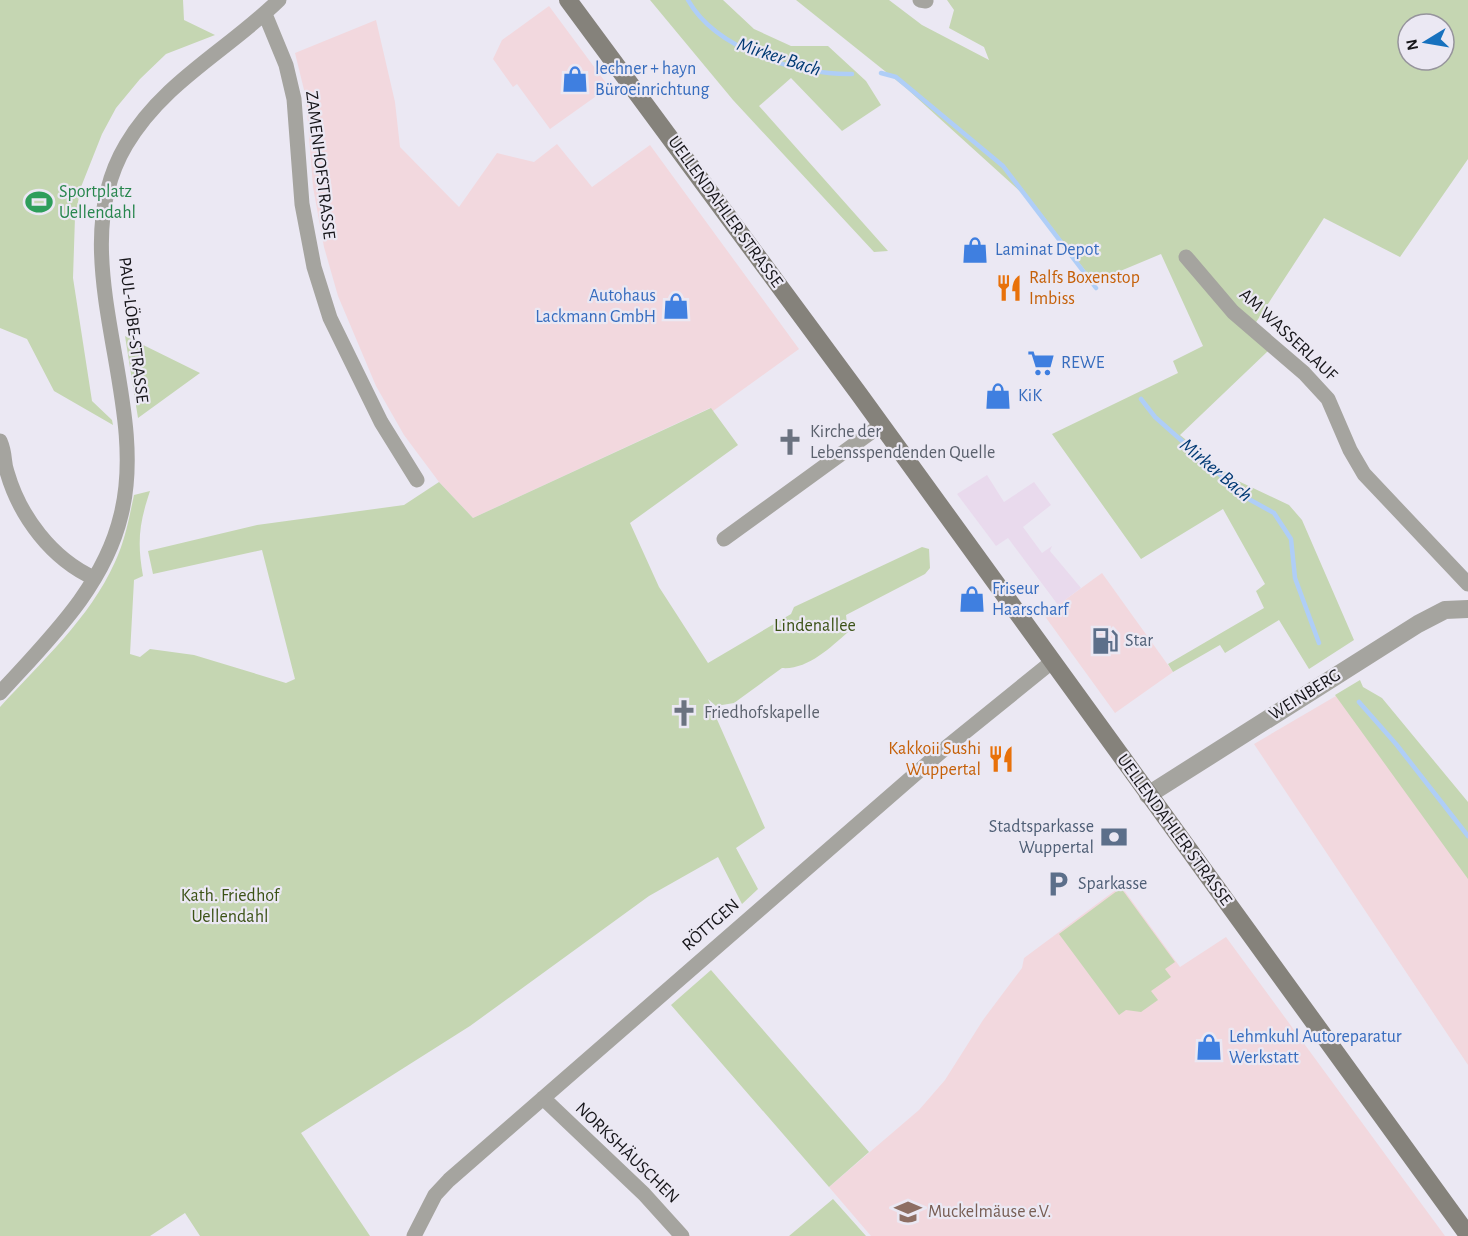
<svg xmlns="http://www.w3.org/2000/svg" width="1468" height="1236" font-family="'Alegreya Sans',sans-serif">
  <rect width="100%" height="100%" fill="#ebe8f3"/>
  <path fill="#f2d8de" d="M549,6L609,87L550,129L517,84L513,87L493,59L502,40Z
    M376,20L395,102L400,147L459,207L497,153L534,162L557,144L592,187L650,145L799,349L713,411L710,408L473,518L439,482L404,435L376,386L338,296L324,247L313,187L306,98L295,53Z
    M1102,573L1173,672L1115,713L1044,615Z
    M1341,693L1468,875V1065L1254,744Z
    M1121,886L1180,967L1226,937L1445,1236H871L829,1187L919,1110L945,1080L983,1020L1022,968L1024,958Z"/>
  <path fill="#e9daed" d="M987,475L1004,502L1034,482L1051,505L1023,527L1042,553L1052,546L1050,551L1081,588L1058,605L1008,538L996,546L957,494Z"/>
  <path fill="#c5d6b2" fill-rule="evenodd" d="M0,0H183L184,20L215,35L166,54L140,79L116,108L102,134L81,187L75,217L73,278L92,401L112,420L113,425L54,391L27,339L0,328Z
    M650,0H723L754,29L791,46H828L866,81L881,105L842,131L791,78L759,106L888,251L874,252L733,100Z
    M796,0H889L922,25L989,60L984,47L949,28L954,10L947,0H1468V159L1400,257L1324,218L1249,333L1268,351L1180,435L1234,479L1289,505L1302,520L1354,640L1309,669L1279,620L1225,653L1220,645L1173,672L1168,664L1264,608L1256,591L1265,584L1223,509L1141,559L1052,434L1178,373L1173,361L1203,346L1161,254L1094,282L1034,204L906,88ZM1408,24H1444V60H1408Z
    M125,336L200,373L138,418Z
    M711,408L738,445L630,523L659,587L708,663L791,614L794,607L922,547L929,549L930,568L925,574L846,615L848,632C830,648 807,670 782,668L734,703L716,706L708,699L765,828L736,848L758,889L742,904L718,857L649,896L470,1026L301,1133L370,1236H200L185,1213L150,1236H0V707C41,662 90,618 115,562C125,541 129,518 134,495L150,491C139,524 137,542 143,576L134,580L130,654L140,657L150,649L194,655L286,683L295,679L262,550L153,574L148,551L257,525L404,505L439,482L473,518Z
    M1360,680L1363,687L1382,698L1468,802V879L1335,695Z
    M1121,888L1175,962L1165,969L1171,977L1151,991L1158,1000L1141,1012L1126,1010L1119,1015L1059,934Z
    M711,970L869,1152L829,1187L671,1005Z
    M833,1199L866,1236H789Z"/>
  <g fill="none" stroke-linecap="round" stroke-linejoin="round">
    <path stroke="#afcef7" stroke-width="4.5" d="M688,0C716,50 798,75 852,74
      M881,73L896,77L1003,166L1096,288
      M1141,399L1155,417L1245,497L1274,513L1291,539L1295,578L1319,643
      M1359,702L1396,744L1468,836"/>
    <path stroke="#a5a49f" stroke-width="15" d="M920,0L926,1
      M265,14L286,65L294,99L302,204L314,267L330,318L381,422L417,480
      M1186,257L1233,312L1304,373L1328,399L1350,450L1364,474L1468,584
      M0,441C6,455 3,461 7,472C20,517 52,559 94,578
      M724,539L881,425
      M0,693C48,640 104,587 121,515C151,397 60,256 126,145C163,82 228,50 279,0
      M543,1098L644,1194L682,1236
      M414,1236L435,1195L449,1180L943,750L1053,661"/>
    <path stroke="#a5a49f" stroke-width="18" d="M1148,795L1418,624L1445,610L1468,609"/>
    <path stroke="#85827b" stroke-width="18" d="M568,0L859,394L1468,1235"/>
  </g>
  <defs>
    <symbol id="shop-bare" viewBox="-9 -9 18 18"><path d="M-5-2.5h2.3a2.7 3.5 0 0 1 5.4 0H5L5.5 6h-11ZM-1.5-2.5h3a1.5 2.3 0 0 0-3 0Z" fill="#3f7fe0" stroke="#ebe8f3" stroke-width="2.5" paint-order="stroke"/></symbol>
    <symbol id="stadium-bare" viewBox="-9 -9 18 18"><path d="M0-5a6.5 5 0 1 0 0 10a6.5 5 0 1 0 0-10ZM-3.5-1.8h7v3.6h-7Z" fill="#2e9e5b" stroke="#ebe8f3" stroke-width="2.5" paint-order="stroke"/></symbol>
    <symbol id="restaurant-bare" viewBox="-9 -9 18 18"><path d="M-5-6h1v4h1v-4h1v4h1v-4h1v5L-1.5 .5V6h-2V.5L-5-1ZM5-6V6H3V1.5H1.5Q1.5-4 5-6Z" fill="#e8710a" stroke="#ebe8f3" stroke-width="2.5" paint-order="stroke"/></symbol>
    <symbol id="supermarket-bare" viewBox="-9 -9 18 18"><path d="M-6-5.5h2.5l.6 2H6L4.5 2H-2.5L-4.4-4H-6ZM-1.5 3.2a1.3 1.3 0 1 0 .1 0ZM3 3.2a1.3 1.3 0 1 0 .1 0Z" fill="#3f7fe0" stroke="#ebe8f3" stroke-width="2.5" paint-order="stroke"/></symbol>
    <symbol id="church-bare" viewBox="-9 -9 18 18"><path d="M-1.2-6h2.4v3.5h3.3v2.4h-3.3V6h-2.4V-.1h-3.3v-2.4h3.3Z" fill="#6b7280" stroke="#ebe8f3" stroke-width="2.5" paint-order="stroke"/></symbol>
    <symbol id="fuel-bare" viewBox="-9 -9 18 18"><path d="M-5.5-6h7V0h2V4h1.3V-2.5L3-4.5l.8-.8L6-3V5H2.5V1h-1V6h-7ZM-4.2-4.7v3.2H.2V-4.7Z" fill="#5c6f8a" stroke="#ebe8f3" stroke-width="2.5" paint-order="stroke"/></symbol>
    <symbol id="bank-bare" viewBox="-9 -9 18 18"><path d="M-6-4H6V4H-6ZM0-2.3a2.3 2.3 0 1 0 0 4.6a2.3 2.3 0 1 0 0-4.6Z" fill="#5c6f8a" stroke="#ebe8f3" stroke-width="2.5" paint-order="stroke"/></symbol>
    <symbol id="parking-bare" viewBox="-9 -9 18 18"><path d="M-3.5-5.5H1a3.5 3.5 0 0 1 0 7H-1V5.5H-3.5ZM-1-3.4V-.6H.8a1.4 1.4 0 0 0 0-2.8Z" fill="#5c6f8a" stroke="#ebe8f3" stroke-width="2.5" paint-order="stroke"/></symbol>
    <symbol id="school-bare" viewBox="-9 -9 18 18"><path d="M0-5L7-2L0 1L-7-2ZM-4 1L0 2.5L4 1V4Q0 6-4 4Z" fill="#8d6e63" stroke="#ebe8f3" stroke-width="2.5" paint-order="stroke"/></symbol>
  </defs>
  <g fill-rule="evenodd">
    <use href="#shop-bare" x="556" y="60" width="38" height="38"/>
    <use href="#stadium-bare" x="20" y="183" width="38" height="38"/>
    <use href="#shop-bare" x="956" y="231" width="38" height="38"/>
    <use href="#restaurant-bare" x="990" y="269" width="38" height="38"/>
    <use href="#shop-bare" x="657" y="287" width="38" height="38"/>
    <use href="#supermarket-bare" x="1022" y="344" width="38" height="38"/>
    <use href="#shop-bare" x="979" y="377" width="38" height="38"/>
    <use href="#church-bare" x="771" y="423" width="38" height="38"/>
    <use href="#shop-bare" x="953" y="580" width="38" height="38"/>
    <use href="#fuel-bare" x="1086" y="622" width="38" height="38"/>
    <use href="#church-bare" x="665" y="694" width="38" height="38"/>
    <use href="#restaurant-bare" x="982" y="740" width="38" height="38"/>
    <use href="#bank-bare" x="1095" y="818" width="38" height="38"/>
    <use href="#parking-bare" x="1039" y="865" width="38" height="38"/>
    <use href="#shop-bare" x="1190" y="1028" width="38" height="38"/>
    <use href="#school-bare" x="889" y="1193" width="38" height="38"/>
  </g>
  <g text-anchor="middle" dominant-baseline="central" stroke-width="4.5" stroke-linejoin="round" paint-order="stroke">
    <g font-size="18" fill="#366cbe" stroke="#ebe8f3" text-anchor="start">
      <text x="595" y="69">lechner + hayn<tspan x="595" dy="21">Büroeinrichtung</tspan></text>
      <text x="995" y="250">Laminat Depot</text>
      <text x="656" y="296" text-anchor="end">Autohaus<tspan x="656" dy="21">Lackmann GmbH</tspan></text>
      <text x="1061" y="363">REWE</text>
      <text x="1018" y="396">KiK</text>
      <text x="992" y="589">Friseur<tspan x="992" dy="21">Haarscharf</tspan></text>
      <text x="1229" y="1037">Lehmkuhl Autoreparatur<tspan x="1229" dy="21">Werkstatt</tspan></text>
    </g>
    <g font-size="18" fill="#161519" stroke="#ebe8f3">
      <text transform="translate(320 165) rotate(83)">ZAMENHOFSTRASSE</text>
      <text transform="translate(725 212) rotate(54)">UELLENDAHLER STRASSE</text>
      <text transform="translate(133 330) rotate(83)">PAUL-LÖBE-STRASSE</text>
      <text transform="translate(1288 335) rotate(43)">AM WASSERLAUF</text>
      <text transform="translate(1305 695) rotate(-32)">WEINBERG</text>
      <text transform="translate(1174 830) rotate(54)">UELLENDAHLER STRASSE</text>
      <text transform="translate(711 925) rotate(-41)">RÖTTGEN</text>
      <text transform="translate(627 1153) rotate(44)">NORKSHÄUSCHEN</text>
    </g>
    <g font-size="18" fill="#27864d" stroke="#ebe8f3" text-anchor="start">
      <text x="59" y="192">Sportplatz<tspan x="59" dy="21">Uellendahl</tspan></text>
    </g>
    <g font-size="18" fill="#c56008" stroke="#ebe8f3" text-anchor="start">
      <text x="1029" y="278">Ralfs Boxenstop<tspan x="1029" dy="21">Imbiss</tspan></text>
      <text x="981" y="749" text-anchor="end">Kakkoii Sushi<tspan x="981" dy="21">Wuppertal</tspan></text>
    </g>
    <g font-size="18" fill="#5b616d" stroke="#ebe8f3" text-anchor="start">
      <text x="810" y="432">Kirche der<tspan x="810" dy="21">Lebensspendenden Quelle</tspan></text>
      <text x="704" y="713">Friedhofskapelle</text>
    </g>
    <g font-size="18" fill="#3b5215" stroke="#ebe8f3">
      <text x="815" y="626">Lindenallee</text>
      <text x="230" y="896">Kath. Friedhof<tspan x="230" dy="21">Uellendahl</tspan></text>
    </g>
    <g font-size="18" fill="#4e5e75" stroke="#ebe8f3" text-anchor="start">
      <text x="1125" y="641">Star</text>
      <text x="1094" y="827" text-anchor="end">Stadtsparkasse<tspan x="1094" dy="21">Wuppertal</tspan></text>
      <text x="1078" y="884">Sparkasse</text>
    </g>
    <g font-size="18" fill="#785e54" stroke="#ebe8f3" text-anchor="start">
      <text x="928" y="1212">Muckelmäuse e.V.</text>
    </g>
    <g font-size="20" font-style="italic" fill="#023a74" stroke="#ebe8f3">
      <text transform="translate(779 57) rotate(18)">Mirker Bach</text>
      <text transform="translate(1216 470) rotate(40)">Mirker Bach</text>
    </g>
  </g>
  <g transform="translate(1426 42) rotate(259)"><circle r="28" fill="#ebe8f3" stroke="#96949c" stroke-width="1.5"/>
  <path d="M0-4.5L10 22L0 15L-10 22Z" fill="#1771be"/>
  <text y="-9" font-size="16" font-weight="bold" text-anchor="middle" fill="#161519">N</text>
  </g>
</svg>
